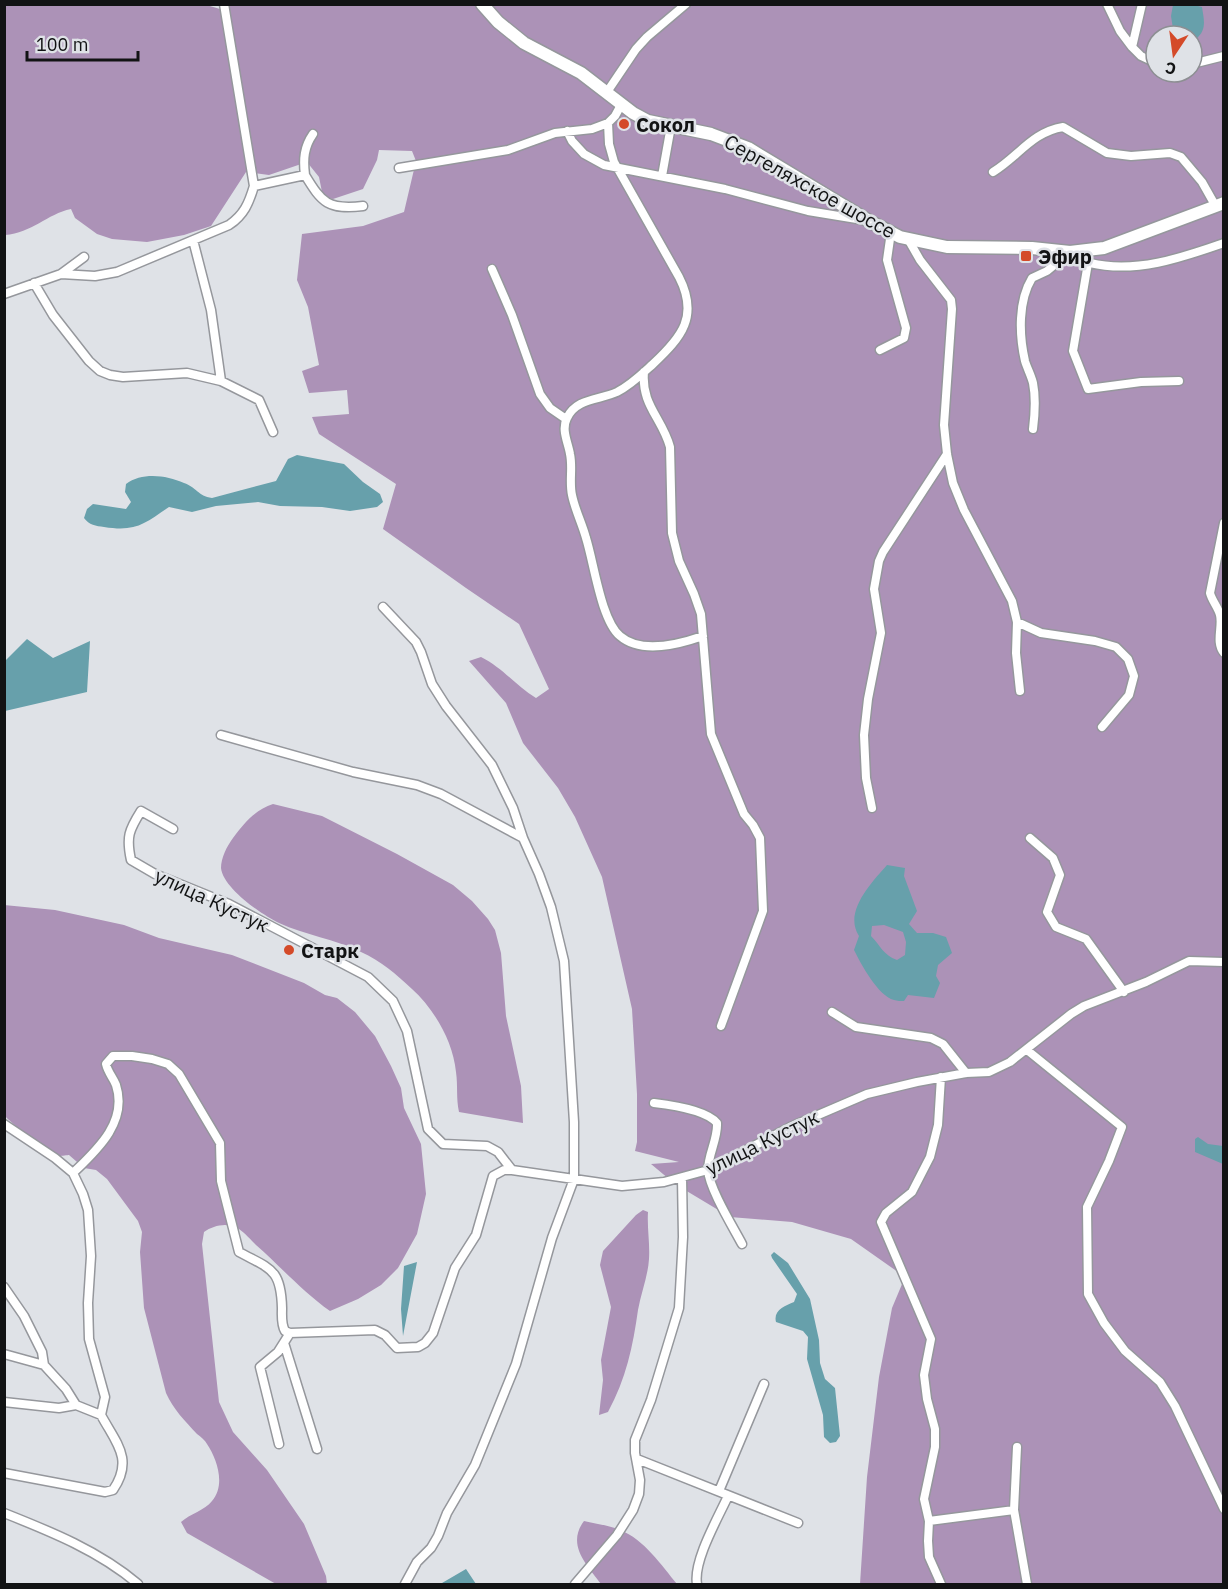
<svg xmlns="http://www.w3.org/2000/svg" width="1228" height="1589" font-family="'IBM Plex Sans',sans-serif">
  <rect width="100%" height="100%" fill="#dfe2e7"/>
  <path fill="#ac92b7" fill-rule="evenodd" d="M203,4L220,9L228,4L1223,5V1584H860L867,1477L879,1377L892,1308L905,1277L851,1239L792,1222L730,1217L675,1184L651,1164L679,1162L635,1151L637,1142V1094L632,1009L602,877L575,817L558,788L523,743L506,703L469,661L481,657C503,668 516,686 536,698L549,689L519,624L466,588L383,529L396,484L319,434L312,417L349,414L347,390L309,393L302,371L319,365L308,307L297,280L302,234L363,226L404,212L416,161L412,151L379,150L377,160L363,189L333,199L323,197L319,177L307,162L269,175L246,172L211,226L184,235L147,242L112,239L97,234L75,218L71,209C47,214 32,233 5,235V5ZM1156,36H1192V72H1156Z
    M273,804L322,816L397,854L453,885L472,901L488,919L495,930L501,953L506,1016L521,1086L523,1123L459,1112C456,1098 458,1086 456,1072C453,1041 434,1009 412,989C396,974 381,961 361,952C335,939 305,935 279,923C262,915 223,888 221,868C221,858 227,846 233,838C244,823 255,810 273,804Z
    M4,905L55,910L124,925L159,938L232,955L304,983L325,995L337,998L355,1012L375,1036L391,1066L401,1088L404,1108L421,1144L426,1194L417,1234L398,1268L381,1285L358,1299L330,1311C303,1292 281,1267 256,1245C251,1240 245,1233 239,1229C228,1222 214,1225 204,1232L202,1244L219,1402L233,1432L267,1470L304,1524L326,1576L327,1584H276L187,1533L181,1522C190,1514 205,1510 212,1501C226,1485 217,1459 207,1444C205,1440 201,1437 197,1434C185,1421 173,1409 166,1393L144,1308L140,1252L142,1232L138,1221L107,1179L96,1170L84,1168L69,1155C68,1155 61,1156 60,1156C49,1154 13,1125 5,1116Z
    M643,1210L648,1212C647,1228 650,1243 649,1259C648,1276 641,1293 638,1310C633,1346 626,1379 608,1412L599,1415L603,1380L601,1360L611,1307L600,1265L603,1251L636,1215Z
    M584,1521C595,1524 609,1525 620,1530C644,1539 662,1566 677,1584H601C587,1565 566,1545 584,1521Z"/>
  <path fill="#67a0ab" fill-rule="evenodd" d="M1173,5H1194L1202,7C1204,20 1207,30 1196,39H1192V36L1174,35L1171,16Z
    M297,455L344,464L363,482L380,494L383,502L377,507L350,511L322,507L280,506L258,502L216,506L192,512L169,507C144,524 136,532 104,527C96,526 89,525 84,518L87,509L93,504L126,509L131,502L125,492L126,484C142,472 166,475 184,483C196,487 198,496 212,498L276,481L288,459Z
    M27,639L53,658L90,641L87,692L5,711V661Z
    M887,865L905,868L904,876L917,911L909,924L917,933H933L946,937L952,953L938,965L936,976L940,983L934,998L908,995L904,1001C901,1001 897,1001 894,1000C878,996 861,964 854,950L859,936C843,912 872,882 887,865ZM884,925L903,932L906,942L905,955L897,960C883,955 881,946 871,936L872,926Z
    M1198,1137L1208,1144L1223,1146V1164L1195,1152V1139Z
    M774,1252L788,1263L810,1299L819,1340L820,1363L825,1379L835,1388L840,1436L836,1442L830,1443L824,1437L823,1415L807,1359L808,1337L803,1331L776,1322C773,1310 785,1306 794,1302L797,1294L772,1258L771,1255Z
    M417,1262L403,1336L401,1309L404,1266Z
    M466,1569L476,1584H441L442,1583Z"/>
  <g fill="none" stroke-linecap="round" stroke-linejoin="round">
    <defs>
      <path id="minor" d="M1107,4L1120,31L1132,47
        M1142,4L1132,47L1141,56L1156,63
        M1192,64L1224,56
        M607,92L636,49L647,37L686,4
        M621,105L615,116L608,123L609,144L614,162L679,277C699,316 682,337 653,364C642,374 631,385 617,392C600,400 576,398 567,418C561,430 568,442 570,454C573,468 569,481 572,495C575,510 582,523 586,538C594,563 601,620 620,636C642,655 680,644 703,636
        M567,131L572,141L584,154L604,165L725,189L808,211L863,220
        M399,168L508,150L555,133L592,129L608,123
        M993,172C1018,157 1032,132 1063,127L1107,153L1131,156L1170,153L1181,157L1202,182L1215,205
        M305,175C303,159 304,147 313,134
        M662,176L671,126
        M254,186L305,175C322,203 328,210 363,206
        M908,239L920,260L951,300L952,309L944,425L947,454L953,483L964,510L1012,601L1017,622L1016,653L1020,691
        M193,240L211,310L221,381
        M1088,263L1073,351L1088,389L1141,382L1179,381
        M492,269L512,315L540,394L550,408L566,419
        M61,274L95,276L117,272L229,225C244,215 249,203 254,186L224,4
        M34,283L53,315L89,361L100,371L110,375L123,377L187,373L221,381L259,400L273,432
        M4,294L61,274L84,257
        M880,350L904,338L906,328L887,260L891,232
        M644,372C641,405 662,418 670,447L672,533L679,561L694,594L701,614L711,734L744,814L753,825L760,838L763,911L721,1026
        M1033,429C1035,413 1036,398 1033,383C1031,375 1027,368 1025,361C1019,335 1018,301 1032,278L1047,271L1070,252C1076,256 1083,261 1090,263C1135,274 1181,258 1224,243
        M1224,523L1210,593C1212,601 1218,607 1220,615C1223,627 1215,642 1224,653
        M383,607L416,642L421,652L432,684L446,706L492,765L513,808L523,838
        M1017,622L1041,633L1095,641L1116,647L1128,659L1134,676L1129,695L1102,727
        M221,735L353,772L417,785L441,794L523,838L539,874L551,907L564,961L574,1122V1179L552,1238L516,1364L475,1465L447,1513L438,1536L431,1548L417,1562L405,1584
        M872,808L866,778L864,735L868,699L881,633L874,589L879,561L883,552L947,454
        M173,829L141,811C129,830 126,837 131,860L155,874L229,904L368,977L393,1001L407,1031L428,1129L443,1144L487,1146L498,1152L512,1170L622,1186L664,1182L708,1170L790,1127L867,1094L917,1082L966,1073L989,1072L1010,1062L1071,1014L1084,1006L1146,982L1189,961L1224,962
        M1030,838L1053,858L1060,875L1047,912L1056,927L1086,939L1124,992
        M832,1012L856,1027L931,1038L943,1044L966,1073
        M1027,1050L1122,1127L1109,1161L1087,1207L1088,1294L1104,1323L1125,1351L1160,1382L1175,1406L1224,1509
        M941,1077L938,1125L930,1157L912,1192L886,1213L881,1222L931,1339L924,1375L927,1399L935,1429V1447L924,1499L929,1521L928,1541L929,1557L941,1584
        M654,1103C671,1105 706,1110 717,1123C718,1139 708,1154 708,1170C709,1188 733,1227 742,1244
        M4,1124L55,1158L73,1173L83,1194L88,1210L91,1256L88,1303L89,1339L105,1397L101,1415C116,1443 134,1459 113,1490L105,1492L4,1473
        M73,1173C97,1150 128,1122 116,1085C113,1077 108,1073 106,1064L113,1056H132L152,1059L168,1064L179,1074L220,1143L221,1181L239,1252C270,1269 281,1268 282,1308C282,1316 281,1324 285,1331L290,1333L375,1330L385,1335L397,1348L418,1347L425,1343L433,1333L455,1268L476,1235L493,1176L504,1170H512
        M4,1287L24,1316L42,1352L44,1365L66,1389L76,1405
        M284,1343L317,1449
        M4,1354L44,1365
        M4,1402L59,1408L76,1405L101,1415
        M279,1444L260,1367L278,1352L290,1333
        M637,1459L798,1523
        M719,1491L764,1384
        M1014,1510L1017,1447
        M4,1513C52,1532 99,1551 138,1584
        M929,1521L1014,1510L1027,1584
        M575,1584L617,1535L633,1510L639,1494L640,1480L635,1453V1440L651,1400L679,1308L683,1237L682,1178
        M697,1584C693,1561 718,1518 728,1496"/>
      <path id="secondary" d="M482,4L498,22L524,43L581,73L633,113L648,121L711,134L748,148L869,221L900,237L947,247L1032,248L1070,252L1104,248L1224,203"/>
    </defs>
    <use href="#minor" stroke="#95979c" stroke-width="11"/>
    <use href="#secondary" stroke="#95979c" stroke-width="15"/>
    <use href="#minor" stroke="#fff" stroke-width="8"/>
    <use href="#secondary" stroke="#fff" stroke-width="12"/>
  </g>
  <g fill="#d44a29" stroke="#dfe2e7" stroke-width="2">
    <circle cx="624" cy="124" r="6"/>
    <rect x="1020" y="250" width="12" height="12" rx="3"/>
    <circle cx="289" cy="950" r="6"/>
  </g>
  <g text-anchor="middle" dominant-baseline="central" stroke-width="5" stroke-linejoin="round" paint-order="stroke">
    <g font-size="20" font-weight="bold" fill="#121314" stroke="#dfe2e7" text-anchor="start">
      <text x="636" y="124">Сокол</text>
      <text x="1038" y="256">Эфир</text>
      <text x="301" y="950">Старк</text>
    </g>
    <g font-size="20" fill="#121314" stroke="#dfe2e7">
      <text transform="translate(810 186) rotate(29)">Сергеляхское шоссе</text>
      <text transform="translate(212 900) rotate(25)">улица Кустук</text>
      <text transform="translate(762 1142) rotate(-26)">улица Кустук</text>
    </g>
  </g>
  <rect width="1228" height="1589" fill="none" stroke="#121314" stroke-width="12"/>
  <g transform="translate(1174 54) rotate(193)"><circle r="28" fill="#dfe2e7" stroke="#8d8f93" stroke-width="1.5"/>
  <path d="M0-4.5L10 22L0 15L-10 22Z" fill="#d44a29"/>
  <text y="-9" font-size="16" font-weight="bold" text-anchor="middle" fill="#121314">С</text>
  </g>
  <path d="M27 51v9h111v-9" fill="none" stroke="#121314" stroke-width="3"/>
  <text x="36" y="51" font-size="18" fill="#121314" stroke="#dfe2e7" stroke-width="4.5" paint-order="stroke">100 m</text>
</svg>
